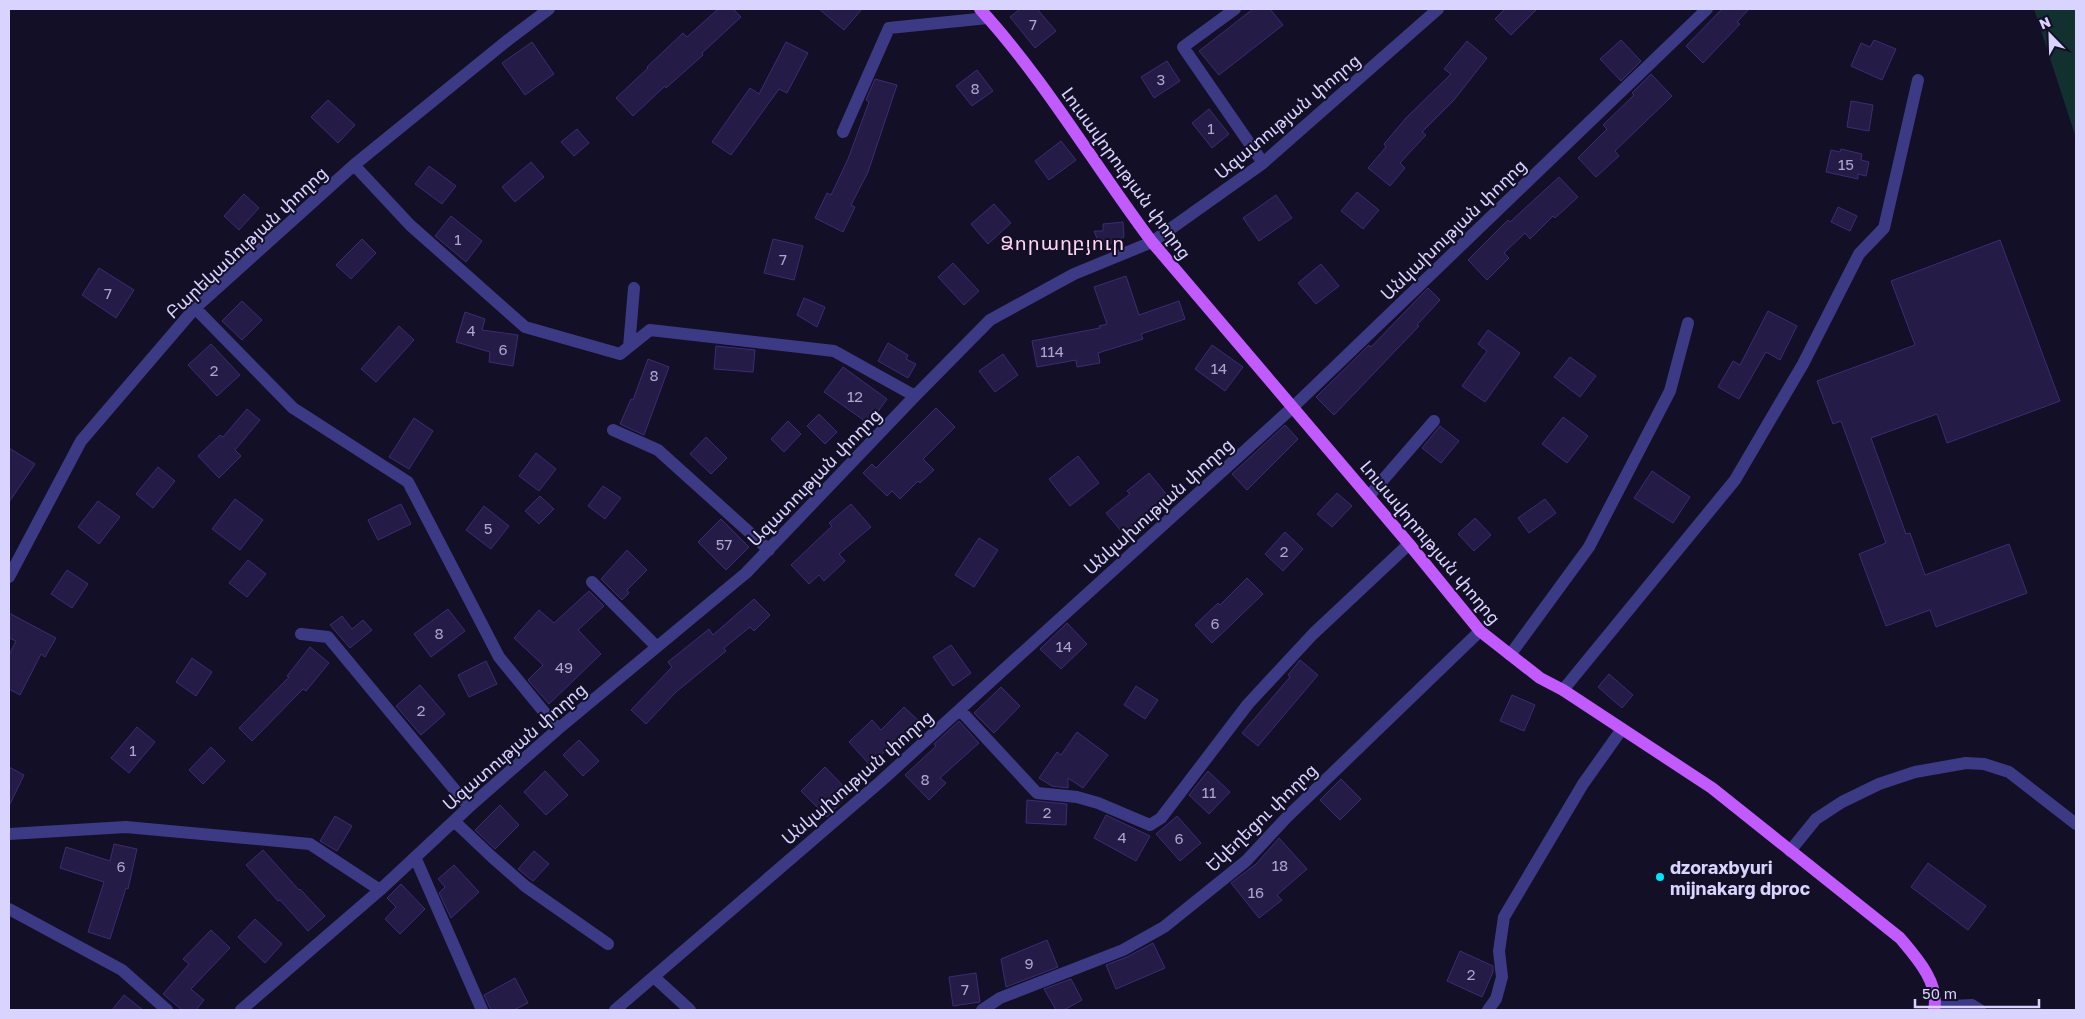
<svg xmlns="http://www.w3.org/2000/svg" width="2085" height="1019" font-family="'Golos Text','Noto Sans Armenian',sans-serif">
  <rect width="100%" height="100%" fill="#130f26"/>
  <path fill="#12302f" d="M2034,9H2076V138Z"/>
  <path fill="#241b47" stroke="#3b2d73" d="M718,9H733L741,17L702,53L703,55L666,88L665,86L633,116L616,98L648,68L647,67L683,33L687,37Z
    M819,9H862L844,30Z
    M1020,9H1037L1056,31L1035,48L1010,17Z
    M1253,9H1270L1283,25L1219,75L1199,51Z
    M1505,9H1537L1511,35L1495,19Z
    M1722,9H1749L1737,22L1740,24L1703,63L1686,46Z
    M1621,40L1641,61L1621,81L1600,59Z
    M1874,40L1896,49L1882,80L1851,66L1861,43L1870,47Z
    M1467,41L1487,58L1454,100L1422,132L1426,135L1400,163L1405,168L1390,186L1368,168L1386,147L1384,144L1406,118L1451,74L1444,69Z
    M532,42L554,74L525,95L502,63Z
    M786,42L808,53L787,93L779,89L731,155L712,142L750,88L759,94Z
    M1167,61L1180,81L1154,98L1141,77Z
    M977,70L993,91L972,106L956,86Z
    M1651,74L1672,96L1615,151L1619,156L1596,177L1578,158L1607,129L1603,125L1634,95L1632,93Z
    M875,79L897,85L868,172L851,205L855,207L843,232L815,218L827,193L831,195L848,159L869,102L866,100Z
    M328,100L355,125L338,143L311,117Z
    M1851,101L1873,105L1869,131L1847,127Z
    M1209,109L1229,134L1212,148L1192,123Z
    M577,129L589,143L574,156L561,142Z
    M1061,141L1076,160L1049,180L1035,161Z
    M1841,149L1862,154L1861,160L1869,162L1866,176L1858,174V179L1826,172L1831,150L1840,152Z
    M531,162L544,177L515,202L502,187Z
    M429,166L456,186L442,204L415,184Z
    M1559,177L1578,197L1555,218L1553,216L1530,239L1525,233L1504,253L1509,258L1487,280L1468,260L1508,220L1510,222Z
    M1357,192L1379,210L1363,229L1341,211Z
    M244,194L259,208L239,230L224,216Z
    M1276,195L1292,218L1259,241L1243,218Z
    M994,204L1011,223L988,244L971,224Z
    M1838,207L1857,216L1850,231L1831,222Z
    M451,216L482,241L466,262L435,236Z
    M1123,222L1124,237L1101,248L1094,231H1103V224Z
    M362,239L376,253L351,279L336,265Z
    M773,239L803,246L794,280L764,273Z
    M2000,240L2060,401L1947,443L1937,414L1871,438L1906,534L1910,533L1925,575L2009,544L2027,593L1936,627L1930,610L1886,626L1859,554L1886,543L1841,421L1833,424L1817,381L1915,345L1891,281Z
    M953,263L979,291L964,305L938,277Z
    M1321,264L1339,286L1316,304L1298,283Z
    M99,268L134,290L116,318L82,295Z
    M1126,276L1139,315L1179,301L1185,319L1141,334L1143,339L1098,353L1100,363L1077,367L1076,360L1037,367L1032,341L1100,328L1099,326L1107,324L1094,287Z
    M1428,288L1440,300L1417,325L1419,326L1334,415L1316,397L1369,345L1371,347Z
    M804,298L825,307L817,327L797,315Z
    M242,301L262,320L242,340L222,321Z
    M1768,311L1797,326L1780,360L1766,352L1739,399L1718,387L1733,361L1740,365Z
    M465,312L485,319L482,330L518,335L513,366L489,362L490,352L456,342Z
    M399,326L414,340L376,382L361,369Z
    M1488,330L1520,353L1485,402L1462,386L1487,351L1478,344Z
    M888,343L908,355L906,359L916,364L908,378L878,361Z
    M211,344L240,375L217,396L188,365Z
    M1212,345L1243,367L1225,391L1195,369Z
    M716,346L755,350L753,372L714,369Z
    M1003,354L1018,375L995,392L979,371Z
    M1570,357L1596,376L1580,397L1554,377Z
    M648,359L669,367L644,435L620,424L631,399L633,400Z
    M843,367L887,399L869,424L824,392Z
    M936,408L955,427L923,459L934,470L920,483L918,481L900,499L892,491L887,496L863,473L872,464L876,468Z
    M247,409L260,420L235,450L241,456L219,478L198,456L220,435L223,437Z
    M819,414L837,432L825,444L807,426Z
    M1563,417L1588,436L1567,463L1542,444Z
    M414,418L433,431L409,469L389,457Z
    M788,421L801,434L784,452L771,439Z
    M1285,425L1298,439L1247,490L1232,474Z
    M1440,426L1459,441L1441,463L1422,448Z
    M706,437L727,458L711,474L690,454Z
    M9,448L35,464L9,502Z
    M536,453L556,469L539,491L519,476Z
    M1078,456L1099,483L1070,506L1049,479Z
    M158,467L175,481L153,508L136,494Z
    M1652,471L1690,497L1673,523L1634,498Z
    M1149,473L1171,500L1142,524L1144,526L1128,539L1106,513L1130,494L1127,491Z
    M603,486L621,498L605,519L588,506Z
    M1337,493L1352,506L1332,527L1317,514Z
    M540,496L554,509L539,524L525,511Z
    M235,499L263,520L240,550L212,529Z
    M1545,499L1556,513L1529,533L1518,518Z
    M98,501L120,517L99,544L78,527Z
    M401,504L411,524L378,540L368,520Z
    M851,504L871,527L839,554L845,561L824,581L819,575L809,584L791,565L832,526L829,523Z
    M484,506L509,526L491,549L466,530Z
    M1475,518L1491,535L1474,551L1458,534Z
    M721,519L749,547L726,570L698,542Z
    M1285,532L1303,549L1283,571L1265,554Z
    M979,538L998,550L974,587L955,575Z
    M627,550L647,570L627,590L629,593L622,600L601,579Z
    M248,560L266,574L247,597L229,583Z
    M67,570L88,584L72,608L51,594Z
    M1247,578L1263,594L1212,643L1195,625L1218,603L1220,605Z
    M589,591L604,606L578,630L601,654L549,704L528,680L543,665L514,638L539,610L554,623Z
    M754,599L770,615L754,631L750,627L724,648L726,651L676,692L646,724L631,710L672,667L668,662L709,629L713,635Z
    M448,609L465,631L431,657L414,634Z
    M9,613L56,638L45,657L41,654L20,695L9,689V655L16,641L9,638Z
    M342,616L352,629L363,620L372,630L350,648L330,625Z
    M1067,623L1087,644L1061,669L1040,649Z
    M951,645L971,673L953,686L933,657Z
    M310,647L329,663L306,691L303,689L252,741L239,728L289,677L287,676Z
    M192,658L212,672L196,696L176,682Z
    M1300,660L1318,675L1258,746L1242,733L1290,677L1288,675Z
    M486,661L497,684L469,697L458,675Z
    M1609,674L1633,695L1622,708L1598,687Z
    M420,685L445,714L421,735L396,706Z
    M1136,686L1158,700L1145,719L1124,705Z
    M1001,687L1020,706L994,733L974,713Z
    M1512,695L1535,705L1524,731L1500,721Z
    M904,707L921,723L903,742L899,738L870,765L849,742L872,720L881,730Z
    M959,721L979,743L940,778L946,783L929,800L905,775L936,746L934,744Z
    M137,727L155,742L129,773L111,758Z
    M1077,732L1108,755L1083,788L1068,778V788L1052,786L1039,778L1057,752L1061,755Z
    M579,740L599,761L583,776L563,755Z
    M211,747L225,761L203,784L189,770Z
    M9,767L24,775L9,806Z
    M825,767L850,793L827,817L801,791Z
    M545,771L568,795L546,815L524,792Z
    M1208,771L1230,792L1209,814L1189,795Z
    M1341,779L1361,799L1340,820L1320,800Z
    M1027,800L1067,804L1066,825L1026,823Z
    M500,805L519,825L495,849L475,830Z
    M1106,815L1150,836L1136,861L1094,838Z
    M335,816L352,826L337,851L320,841Z
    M1177,816L1201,843L1180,861L1156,834Z
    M1279,838L1307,869L1277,895L1282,900L1259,918L1231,883L1256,864Z
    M114,844L137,849L128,889L126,888L110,939L88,932L104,882L60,868L66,847L110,861Z
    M263,850L299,890L300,889L325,916L308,931L280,900L278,901L246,865Z
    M534,851L549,864L533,881L518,869Z
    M1928,863L1986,906L1968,930L1911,887Z
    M454,865L479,892L451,918L439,893L445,887L438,879Z
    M401,884L425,909L400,934L385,919L396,907L387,898Z
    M255,919L282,944L265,963L238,937Z
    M211,930L230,948L191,989L204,1000L196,1010H182L163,994L189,964L183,959Z
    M1047,940L1058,967L1006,987L1001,959Z
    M1153,943L1165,968L1116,989L1106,965L1127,957Z
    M1460,951L1493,966V972L1482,997L1447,981Z
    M976,973L980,1002L953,1006L949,977Z
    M515,978L528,1003L514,1010H491L484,995Z
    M1071,979L1082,1000L1064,1010H1056L1044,989Z
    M124,995L143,1010H112Z"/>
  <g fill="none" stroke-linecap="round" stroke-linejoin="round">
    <path stroke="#3d3a85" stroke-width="12" d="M1235,9L1183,47L1263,163
      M843,132L889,28L988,18
      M354,165L410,225L525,327L620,354L650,330L834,351L915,396
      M195,308L293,408L408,482L499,657L558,729
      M629,347L634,288
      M613,430L658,450L769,550
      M1369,496L1434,421
      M9,577L81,441L195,308L354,165L508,40L549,9
      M592,582L657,647
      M301,634L328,637L469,807
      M1510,655L1589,547L1670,391L1688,323
      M1563,690L1735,480L1803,364L1859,254L1884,228L1918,80
      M960,710L1037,793L1077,797L1098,803L1150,825L1161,818L1248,704L1313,634L1409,544
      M454,821L492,857L525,886L608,944
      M9,834L126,827L310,844L380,890
      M1790,851L1816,819L1842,802L1879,784L1915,772L1966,763L1984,764L2009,772L2076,824
      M415,857L482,1010
      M9,909L122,970L167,1010
      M654,977L690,1010
      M1935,1007L1972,1005L1980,1010
      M241,1010L380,890L469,807L558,729L746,573L915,396L990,320L1074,274L1152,242L1263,163L1438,9
      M615,1010L880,782L1293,407L1707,9
      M982,1010L1000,998L1123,950L1164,927L1246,861L1287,817L1480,631
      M1488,1010L1496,999L1502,977L1499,951L1504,917L1583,784L1622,729"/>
    <path stroke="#c25bff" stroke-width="12" d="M980,9C1045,80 1094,165 1152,242L1409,544L1480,631L1540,678L1563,690L1712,788L1900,938C1916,957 1940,983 1934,1010"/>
  </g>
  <circle fill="#00e5ff" stroke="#130f26" stroke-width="2" cx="1660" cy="877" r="5"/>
  <g text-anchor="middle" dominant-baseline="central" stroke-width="4" stroke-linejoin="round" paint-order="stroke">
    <g font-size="15" fill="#aca6d1">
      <text x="1033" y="24">7</text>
      <text x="1161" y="79">3</text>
      <text x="975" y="88">8</text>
      <text x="1211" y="128">1</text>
      <text x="1846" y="164">15</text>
      <text x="458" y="239">1</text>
      <text x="783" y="259">7</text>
      <text x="108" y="293">7</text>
      <text x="471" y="330">4</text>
      <text x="503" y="349">6</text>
      <text x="1052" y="351">114</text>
      <text x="1219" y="368">14</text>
      <text x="214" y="370">2</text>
      <text x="654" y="375">8</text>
      <text x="855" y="396">12</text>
      <text x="488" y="528">5</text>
      <text x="724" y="544">57</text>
      <text x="1284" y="551">2</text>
      <text x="1215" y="623">6</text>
      <text x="439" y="633">8</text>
      <text x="1064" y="646">14</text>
      <text x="564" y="667">49</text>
      <text x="421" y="710">2</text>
      <text x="133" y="750">1</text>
      <text x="925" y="779">8</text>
      <text x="1209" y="792">11</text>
      <text x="1047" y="812">2</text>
      <text x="1122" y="837">4</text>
      <text x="1179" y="838">6</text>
      <text x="1280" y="865">18</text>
      <text x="121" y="866">6</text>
      <text x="1256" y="892">16</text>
      <text x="1029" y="963">9</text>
      <text x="1471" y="974">2</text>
      <text x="965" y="989">7</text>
    </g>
    <g font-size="18" fill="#d9d4ff" stroke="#130f26">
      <text transform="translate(1287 116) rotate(-40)">Ազատության փողոց</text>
      <text transform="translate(1127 173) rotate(54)">Լուսավորության փողոց</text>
      <text transform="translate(1453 229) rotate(-44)">Անկախության փողոց</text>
      <text transform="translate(246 242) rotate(-43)">Բարեկամության փողոց</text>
      <text transform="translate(814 477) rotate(-46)">Ազատության փողոց</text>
      <text transform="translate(1158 506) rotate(-42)">Անկախության փողոց</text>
      <text transform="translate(1431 542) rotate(50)">Լուսավորության փողոց</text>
      <text transform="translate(514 746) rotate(-41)">Ազատության փողոց</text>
      <text transform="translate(857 777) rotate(-41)">Անկախության փողոց</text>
      <text transform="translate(1261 817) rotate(-44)">Եկեղեցու փողոց</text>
    </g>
    <g font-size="18" font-weight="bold" fill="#d9d4ff" stroke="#130f26" text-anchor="start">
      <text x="1670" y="867">dzoraxbyuri<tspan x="1670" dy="21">mijnakarg dproc</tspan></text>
    </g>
    <g font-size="20" letter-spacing="1" fill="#ffd6f0" stroke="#130f26">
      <text x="1063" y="242">Ձորաղբյուր</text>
    </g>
  </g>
  <rect width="2085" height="1019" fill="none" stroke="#d9d4ff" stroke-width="20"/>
  <g transform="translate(2050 35) rotate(337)" stroke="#130f26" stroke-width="4" paint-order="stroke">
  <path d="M0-4L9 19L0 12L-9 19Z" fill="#d9d4ff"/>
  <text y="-8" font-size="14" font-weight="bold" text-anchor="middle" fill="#d9d4ff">N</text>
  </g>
  <path d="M1915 999v8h124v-8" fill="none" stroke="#d9d4ff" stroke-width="2.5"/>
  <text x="1922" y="999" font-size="15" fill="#d9d4ff" stroke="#130f26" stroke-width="4" paint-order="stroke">50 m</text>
</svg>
